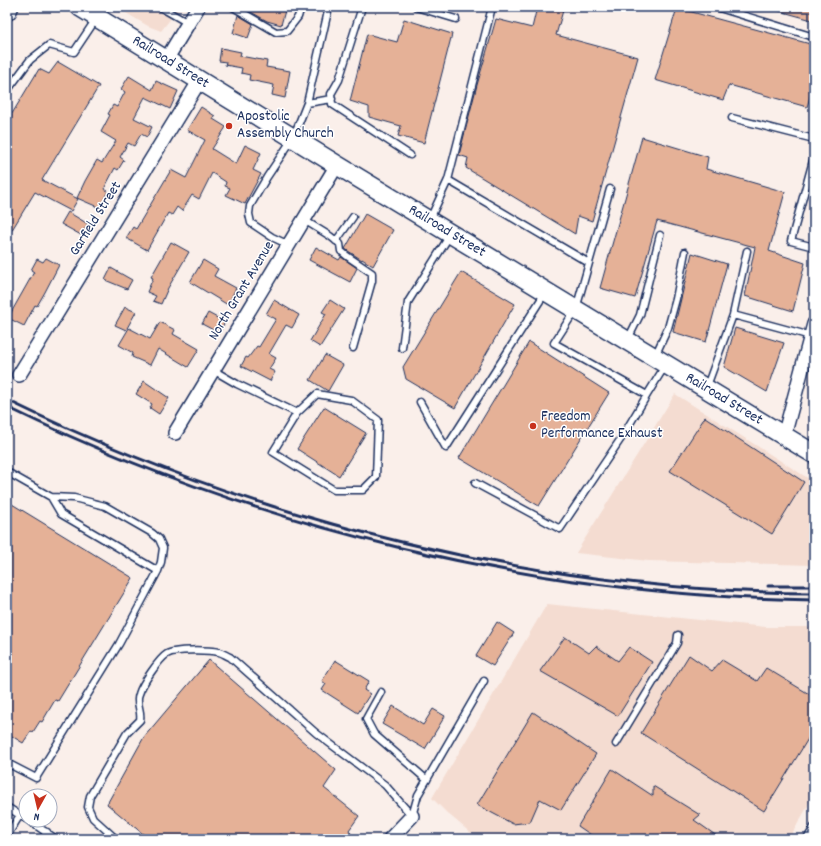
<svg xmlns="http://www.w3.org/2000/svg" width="821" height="846" font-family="Dekko,sans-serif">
  <rect width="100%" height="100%" fill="#faefea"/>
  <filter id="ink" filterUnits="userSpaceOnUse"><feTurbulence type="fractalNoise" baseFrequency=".025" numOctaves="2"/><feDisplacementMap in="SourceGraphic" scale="8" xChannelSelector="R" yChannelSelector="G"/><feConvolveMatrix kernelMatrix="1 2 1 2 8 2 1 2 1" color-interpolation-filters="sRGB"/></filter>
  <g filter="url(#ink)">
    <path fill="#f4dcd1" d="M116,7H180L161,31L148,26Z
      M675,394L814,482V565L649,561L576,553Z
      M547,604L766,627H814V795L789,839H478L447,813L432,798Z"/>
    <path fill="#e5b197" stroke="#1b2f5e" d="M242,7H286L281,25L267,21Z
      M537,7H564L556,35L638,57L592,221L578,216L575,234L466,168L468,158L459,155L477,85L496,19L532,28Z
      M776,7H814V13L812,20L776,10Z
      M677,8L814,45V83L807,107L729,85L723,100L655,80Z
      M238,15L253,24L248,38L233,33Z
      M404,19L452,34L424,143L398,136L401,126L369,117V107L350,101L367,34L397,42Z
      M221,48L241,52L240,56L267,61L266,67L290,71L285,98L272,95L274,85L249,80L250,75L241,73L242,68L225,65L226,62L219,61Z
      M58,62L99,86L42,180L78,199L71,211L35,192L7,238V122L39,69L49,74Z
      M129,76L152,90L156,81L178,91L170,109L145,97L134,118L152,127L147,137L141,134L134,146L128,143L120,157L124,160L118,170L115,168L104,189L108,191L100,208L77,198L85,181L97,160L102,163L116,141L101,132L110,115L108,114L113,105L117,107L125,92L121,89Z
      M201,107L215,116L213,119L226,127L212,149L236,164L245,145L261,153L253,170L261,174L245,204L226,195L230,188L225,186L226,182L212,173L199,199L192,195L182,211L177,207L172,215L168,213L147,250L126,238L133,227L136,229L171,170L186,178L205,140L187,130Z
      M642,137L708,157L706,169L785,192L769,251L805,263L793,311L745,296L755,247L657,221L635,298L600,288Z
      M68,212L88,224L81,235L61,224Z
      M365,214L393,230L373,266L362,259V260L345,249Z
      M171,242L189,252L168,288L161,304L153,301L156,296L147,292L153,278L151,277Z
      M316,247L339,260L341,257L357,268L350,282L309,260Z
      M692,253L727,264L706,342L673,332Z
      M46,258L59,265L45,292L37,306L35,305L24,326L8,318L34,272L31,270L37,259L43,262Z
      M203,260L218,269L214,276L236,288L228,305L190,282Z
      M111,268L132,280L127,289L105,280Z
      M461,272L515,304L455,408L406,379L403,367Z
      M274,300L299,315L292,328L286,325L269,354L276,358L269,369L275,372L270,381L241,366L246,357L248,358L257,346L259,347L276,319L266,314Z
      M330,300L344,309L320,347L310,341L326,314L322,312Z
      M125,307L136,312L126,330L115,325Z
      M208,313L225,322L219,333L202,324Z
      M160,322L175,330L173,334L199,349L188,367L158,349L150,365L132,357L133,353L119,345L129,328L150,339Z
      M735,328L784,343L767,392L724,367Z
      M529,342L609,393L539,506L459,458Z
      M325,355L343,365L328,391L310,380Z
      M144,381L169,398L159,414L150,408L152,404L136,394Z
      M324,407L366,433L339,476L297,449Z
      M705,417L804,482L772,534L670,471Z
      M7,501L133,578L58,701L55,700L42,722L40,721L33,732L31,731L23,743L7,733Z
      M497,622L514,633L493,666L476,656Z
      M565,637L589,653L596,646L618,661L629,647L652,662L618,716L540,671Z
      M689,655L712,671L722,660L757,681L766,668L814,697V729L764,811L641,733Z
      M209,660L336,770L324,788L359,816L349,830L354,839H286L281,834L277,839H149L107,804L144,737Z
      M335,660L369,681L364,690L370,694L358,713L322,690L326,684L322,681Z
      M393,706L423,725L433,709L445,716L425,749L382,724Z
      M533,712L596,754L561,810L540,799L530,822L513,824L477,805Z
      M612,769L653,796V786L700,815L694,820L721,839H597L578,826Z"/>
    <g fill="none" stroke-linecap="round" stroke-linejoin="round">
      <defs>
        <path id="service" d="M160,7L188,23
          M233,7L276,32L287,31L298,17L301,7
          M362,7L339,80L331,94L332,104L410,155
          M416,7L456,19
          M716,7L814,37
          M7,91L30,60L49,45L74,52L96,19
          M307,103L332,99
          M732,118L814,139
          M814,157L791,241L814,247
          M448,180L589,263L576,309L554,343L647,395L665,366
          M430,219L448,180L492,7
          M304,220L330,236L340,244L341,251L347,256L372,273V281L353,348
          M336,241L353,217
          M289,245L272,237L251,223L249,214L250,206L267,177L293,138L307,103L329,7
          M589,263L610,189
          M733,315L747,251
          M628,339L640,315L660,235
          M402,348L408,302L450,235
          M655,356L668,328L676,299L685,252
          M213,370L237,384L297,413L317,394L351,400L378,420L376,477L363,490H334L273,452L297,413
          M707,386L733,315L811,336
          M420,402L446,448L545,293
          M7,472L51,497L74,498L105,506L152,533L159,539L163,548L161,562L158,571L119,644L36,778L7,763
          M475,483L560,529L622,437L647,395
          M51,497L61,514L158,571
          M381,692L366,719L374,734L427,780
          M616,744L677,643L678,635
          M7,807L26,819
          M412,816L418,795L484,681
          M28,820L56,839
          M7,836L20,815
          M42,839L47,832
          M116,839L93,818L88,807L90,796L127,733L140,720C142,710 135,702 139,694C142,684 159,659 167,654C175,649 209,650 219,652C223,653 227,656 230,657L316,733L385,785L412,816
          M807,839L814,827"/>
        <path id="minor" d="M166,60L198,7
          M19,375L200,80
          M175,433L337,165
          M784,436L814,324
          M390,839L412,816"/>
        <g id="secondary">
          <path id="s1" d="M80,7L337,165L814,454"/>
          <path d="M7,11L9,7"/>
        </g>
      </defs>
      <use href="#service" stroke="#1b2f5e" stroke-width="9"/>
      <use href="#minor" stroke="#1b2f5e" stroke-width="16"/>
      <use href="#secondary" stroke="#1b2f5e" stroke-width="21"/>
      <use href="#service" stroke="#fff" stroke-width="6"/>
      <use href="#minor" stroke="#fff" stroke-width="13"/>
      <use href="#secondary" stroke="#fff" stroke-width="18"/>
      <path stroke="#1b2f5e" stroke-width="3" d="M7,400C257,522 535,591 814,593
        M7,407C258,529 535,596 814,600
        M768,586H814"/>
    </g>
  </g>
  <g fill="#c8321e" stroke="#fff" stroke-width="1.5">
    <circle cx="229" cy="126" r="4"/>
    <circle cx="533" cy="426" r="4"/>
  </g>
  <g text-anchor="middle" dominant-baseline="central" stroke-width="3" stroke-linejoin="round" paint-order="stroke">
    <g font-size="15" fill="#1b2f5e" stroke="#fff">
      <text stroke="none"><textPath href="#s1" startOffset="106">Railroad Street</textPath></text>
      <text transform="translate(96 219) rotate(-58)">Garfield Street</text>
      <text stroke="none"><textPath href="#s1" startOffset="430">Railroad Street</textPath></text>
      <text transform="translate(242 291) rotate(-59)">North Grant Avenue</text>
      <text stroke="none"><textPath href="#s1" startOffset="754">Railroad Street</textPath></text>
    </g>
    <g font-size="15" fill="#1b2f5e" stroke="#fff" text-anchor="start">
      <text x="237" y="117">Apostolic<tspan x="237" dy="17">Assembly Church</tspan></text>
      <text x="541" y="417">Freedom<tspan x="541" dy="17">Performance Exhaust</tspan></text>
    </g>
  </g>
  <rect width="821" height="846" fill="none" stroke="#fff" stroke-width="24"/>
  <rect x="12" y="12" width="797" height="822" fill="none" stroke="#1b2f5e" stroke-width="1.5" filter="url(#ink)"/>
  <g transform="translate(38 808) rotate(188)"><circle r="19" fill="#ffffff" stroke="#a4acbf"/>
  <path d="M0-3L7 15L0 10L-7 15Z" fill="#c8321e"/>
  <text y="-6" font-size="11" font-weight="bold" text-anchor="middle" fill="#1b2f5e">N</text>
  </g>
</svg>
